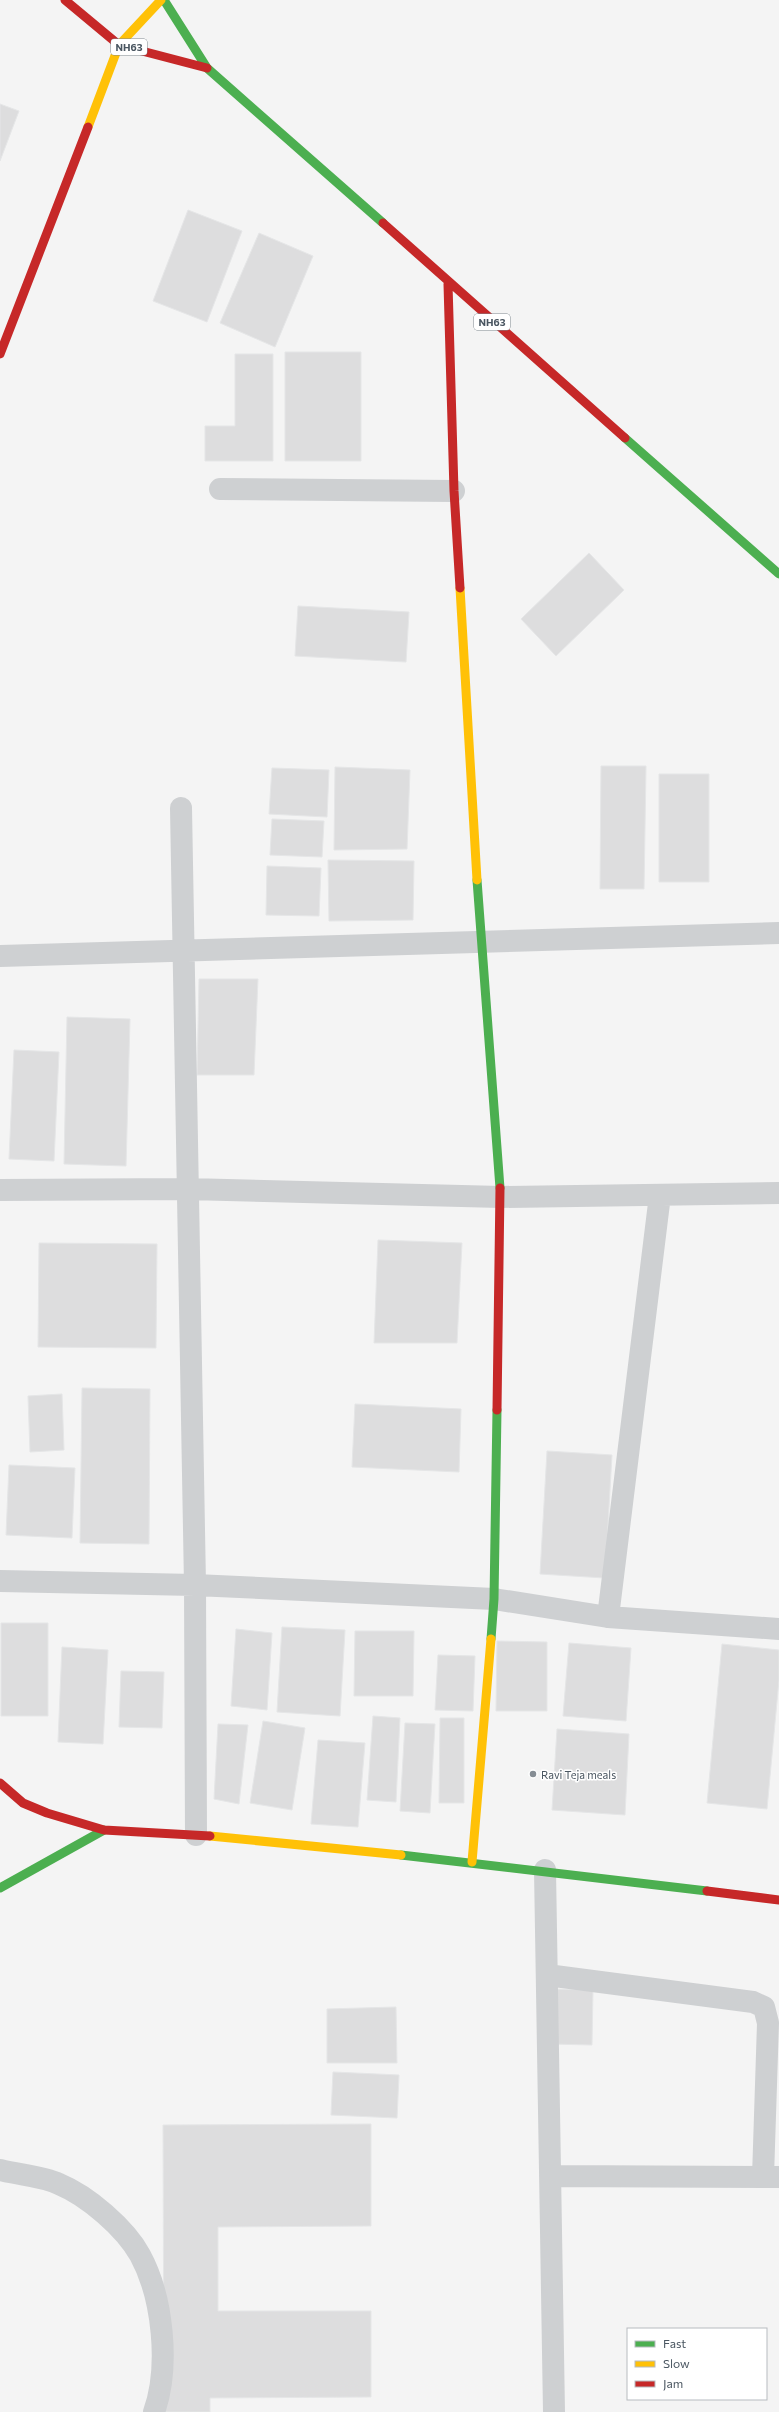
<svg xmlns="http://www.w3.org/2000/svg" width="779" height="2412" font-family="Commissioner,sans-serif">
  <rect width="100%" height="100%" fill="#f4f4f4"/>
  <path fill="#ddddde" stroke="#e5e6e7" d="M0,104L19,111L0,161Z
    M188,210L242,231L207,322L153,301Z
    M259,233L313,256L275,347L220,323Z
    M285,352H361V461H285Z
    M235,354H273V461H205V426H235Z
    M589,553L624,590L556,656L521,619Z
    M298,606L409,612L406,662L295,656Z
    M601,766H646L644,889H600Z
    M335,767L410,770L407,849L334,850Z
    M272,768L329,770L327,817L269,814Z
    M659,774H709V882H659Z
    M272,819L324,821L322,857L270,855Z
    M328,860L414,861L413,920L329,921Z
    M267,866L321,868L319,916L266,915Z
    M199,979H258L254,1075H197Z
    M67,1017L130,1019L126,1166L64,1164Z
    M14,1050L59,1052L54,1161L9,1159Z
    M378,1240L462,1243L457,1343H374Z
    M39,1243L157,1244L156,1348L38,1347Z
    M82,1388L150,1389L149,1544L80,1543Z
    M62,1394L64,1450L30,1452L28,1396Z
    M355,1404L461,1409L459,1472L352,1467Z
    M547,1451L612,1455L605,1578L540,1574Z
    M9,1465L75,1468L72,1538L6,1535Z
    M1,1623H48V1716H1Z
    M282,1627L345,1630L340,1716L277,1712Z
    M236,1629L272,1633L267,1710L231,1706Z
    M355,1631H414L413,1696H354Z
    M497,1641L547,1642V1711H496Z
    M569,1643L631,1648L626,1721L563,1716Z
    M722,1644L779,1650V1680L767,1809L707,1803Z
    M62,1647L108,1650L103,1744L58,1742Z
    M438,1655L475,1656L473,1711L435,1710Z
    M121,1671L164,1672L162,1728L119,1727Z
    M373,1716L400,1718L396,1802L367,1800Z
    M440,1718H464V1803H439Z
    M263,1721L305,1728L292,1810L250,1803Z
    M405,1723L435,1724L430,1813L400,1811Z
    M218,1724L248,1725L239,1804L214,1799Z
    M557,1729L629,1734L625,1815L552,1810Z
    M318,1740L365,1743L358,1827L311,1824Z
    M552,1989L593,1990L592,2045L552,2044Z
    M396,2007L397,2063H327V2009Z
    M333,2072L399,2075L397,2118L331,2115Z
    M371,2124V2226L218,2227V2311H371V2397L210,2398V2412H164L163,2125Z"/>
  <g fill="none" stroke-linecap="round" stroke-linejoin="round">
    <path stroke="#ced0d2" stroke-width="22" d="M545,1870L554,2412
      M547,1975L753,2002L764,2007L768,2023L763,2177
      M0,2170C19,2175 42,2176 59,2184C88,2196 125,2228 140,2255C163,2297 170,2367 154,2412
      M550,2176L779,2177"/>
    <path stroke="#ced0d2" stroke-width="22" d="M220,489L454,491
      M181,808L195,1585L196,1835
      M0,956L779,933
      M0,1190L188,1189L501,1197L779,1193
      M0,1581L195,1585L494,1599L608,1617L779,1629
      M608,1617L660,1195"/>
    <path stroke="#4caf50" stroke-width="9" d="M164,0L207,68L383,223
      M625,438L779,574
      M477,880L500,1188
      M491,1639L494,1599L497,1410
      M401,1855L707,1891
      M0,1888L104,1830"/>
    <path stroke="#ffc107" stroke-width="9" d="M88,127L119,45L161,0
      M460,588L477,880
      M210,1836L401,1855
      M472,1862L491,1639"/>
    <path stroke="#c62828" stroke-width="9" d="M65,0L119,45L207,68
      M383,223L625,438
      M448,284L454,491L460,588
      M0,354L88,127
      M497,1410L500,1188
      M0,1783L23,1803L47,1813L104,1830L210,1836
      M707,1891L779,1900"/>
  </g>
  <circle fill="#868d94" stroke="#fff" stroke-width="1.5" cx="533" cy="1774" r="4"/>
  <g text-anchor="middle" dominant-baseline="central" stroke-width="3" stroke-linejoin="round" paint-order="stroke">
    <g fill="#fff" stroke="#808990" stroke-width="1">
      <rect x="111" y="39" width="36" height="16" rx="3"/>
      <rect x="474" y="314" width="36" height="16" rx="3"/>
    </g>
    <g font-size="10" font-weight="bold" fill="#4a5661">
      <text x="129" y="47">NH63</text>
      <text x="492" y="322">NH63</text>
    </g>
    <g font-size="11" fill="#4a5661" stroke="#fff" text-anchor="start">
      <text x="541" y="1774">Ravi Teja meals</text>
    </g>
  </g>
  <rect x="627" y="2328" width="140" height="72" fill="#ffffff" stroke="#b7bbc0"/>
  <rect x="635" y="2341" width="20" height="6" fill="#4caf50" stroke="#b7bbc0"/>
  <text x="663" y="2348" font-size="12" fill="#4a5661">Fast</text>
  <rect x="635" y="2361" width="20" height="6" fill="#ffc107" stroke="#b7bbc0"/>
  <text x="663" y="2368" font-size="12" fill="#4a5661">Slow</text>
  <rect x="635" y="2381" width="20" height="6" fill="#c62828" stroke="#b7bbc0"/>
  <text x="663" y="2388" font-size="12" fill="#4a5661">Jam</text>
</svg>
